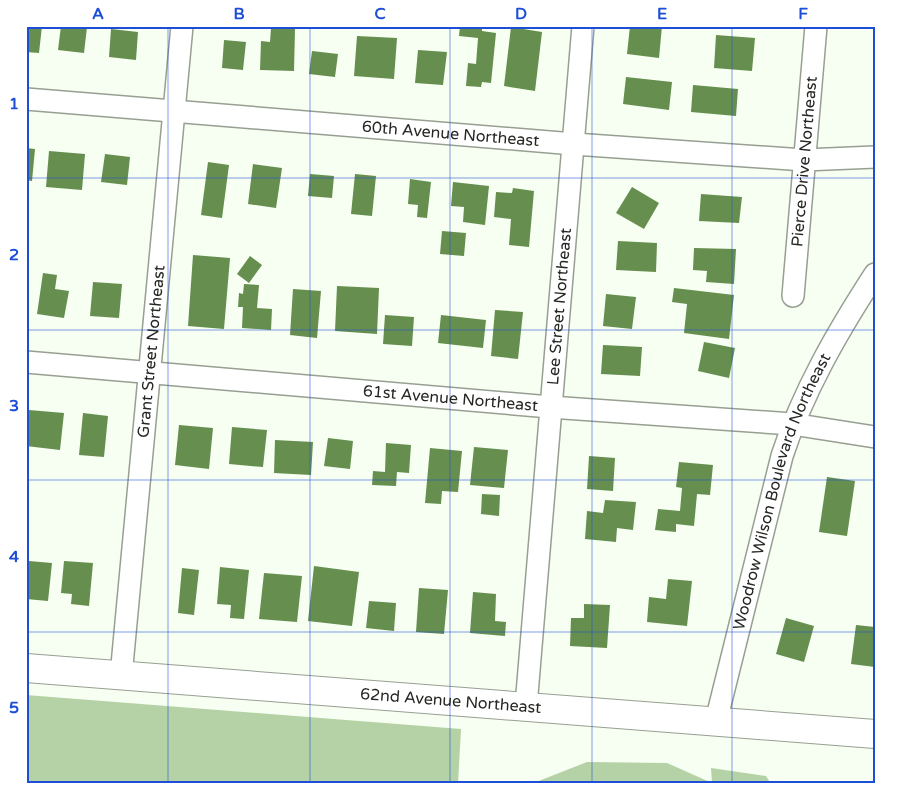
<svg xmlns="http://www.w3.org/2000/svg" width="901" height="810" font-family="'Varela Round',sans-serif">
  <rect width="100%" height="100%" fill="#f6fff1"/>
  <path fill="#b4d2a5" d="M26,695L461,729L458,784H26Z
    M587,762L667,763L712,783L711,768L766,776L771,784H531Z"/>
  <path fill="#668e4f" d="M26,26H42L39,53L26,52Z
    M61,26L87,27L84,53L58,50Z
    M460,26H482V31L496,33L491,83L482,82L481,87L466,86L468,63L476,64L478,38L459,36Z
    M630,26H662L659,58L627,54Z
    M511,27L542,32L535,91L504,86Z
    M271,28L295,29L294,71L260,70L261,41L270,42Z
    M111,29L138,32L136,60L109,57Z
    M716,35L755,38L752,71L714,68Z
    M357,36L397,38L394,79L354,76Z
    M224,40L246,42L243,70L222,68Z
    M418,50L447,52L443,85L415,83Z
    M312,51L338,54L335,77L309,74Z
    M626,77L672,82L669,110L623,104Z
    M693,85L738,89L736,116L691,112Z
    M26,148L35,149L32,181L26,180Z
    M49,151L85,154L82,190L46,187Z
    M105,154L130,157L127,185L101,182Z
    M208,162L229,165L222,218L201,215Z
    M253,164L282,168L276,208L248,204Z
    M310,174L334,176L332,198L308,196Z
    M355,174L376,176L372,216L351,214Z
    M410,179L431,182L427,218L417,217L418,205L408,204Z
    M453,182L489,186L485,225L463,222L464,207L451,206Z
    M632,187L659,203L644,229L616,213Z
    M513,188L534,191L529,247L509,245L511,219L494,217L496,192L512,193Z
    M701,194L742,197L739,223L699,221Z
    M442,231L466,233L464,256L440,254Z
    M618,241L657,243L656,272L616,270Z
    M694,248L736,249L734,284L706,282L707,271L693,270Z
    M193,255L230,258L224,329L188,326Z
    M250,256L262,265L249,283L237,274Z
    M43,273L57,275L55,289L69,291L64,318L37,314Z
    M93,282L122,284L119,318L90,316Z
    M244,284L259,285L257,308L272,309L271,330L242,328L243,307H238L239,293L243,294Z
    M337,286L379,288L377,334L335,331Z
    M674,288L734,295L729,339L684,333L687,304L672,302Z
    M293,289L321,291L317,338L290,335Z
    M606,294L636,297L632,329L603,326Z
    M495,310L523,312L518,359L491,356Z
    M385,315L414,317L412,346L383,344Z
    M441,315L486,320L483,348L438,343Z
    M704,342L735,348L729,378L698,371Z
    M603,345L642,347L640,376L601,374Z
    M29,410L64,413L60,450L26,446Z
    M83,413L108,416L104,457L79,455Z
    M179,425L213,428L209,469L175,465Z
    M232,427L267,430L263,467L229,464Z
    M328,438L353,441L350,469L324,466Z
    M275,440L313,442L311,475L274,473Z
    M386,443L411,445L409,473L397,472L396,486L372,485L373,471L385,472Z
    M474,447L508,450L504,488L470,485Z
    M430,448L462,451L458,492L442,491L441,504L425,503Z
    M589,456L615,458L613,491L587,489Z
    M679,462L713,465L710,495L697,494L694,526L676,524V532L655,530L658,509L680,511L682,488L676,487Z
    M827,477L855,481L847,536L819,532Z
    M482,494L500,495L499,516L481,514Z
    M605,500L636,502L633,530L617,528L616,542L585,539L587,511L603,513Z
    M29,561L52,563L48,601L26,599V568Z
    M64,561L93,563L89,606L71,604L72,594L61,593Z
    M314,566L359,572L352,626L308,621Z
    M220,567L249,570L244,619L230,618L231,605L217,604Z
    M182,568L199,570L194,615L178,613Z
    M264,573L302,576L297,622L259,619Z
    M668,579L692,581L687,626L647,622L649,597L666,599Z
    M419,588L448,590L444,634L416,632Z
    M473,592L496,594L495,621L506,622L505,636L470,633Z
    M369,601L396,603L394,631L366,628Z
    M584,604L610,605L607,648L570,646L571,618H584Z
    M786,618L814,626L804,662L776,654Z
    M856,625L875,627V667L851,664Z"/>
  <g fill="none" stroke-linecap="round" stroke-linejoin="round">
    <defs>
      <g id="minor">
        <path id="s1" d="M26,99L574,144L804,160L875,157"/>
        <path id="s2" d="M793,296L816,26"/>
        <path id="s3" d="M26,362L550,407L792,424L875,437"/>
        <path id="s4" d="M121,676L182,26"/>
        <path id="s5" d="M526,706L583,26"/>
        <path id="s6" d="M716,721L782,456C803,391 838,331 875,274"/>
      </g>
      <g id="tertiary">
        <path id="s7" d="M26,668L875,734"/>
      </g>
    </defs>
    <use href="#minor" stroke="#979f92" stroke-width="24"/>
    <use href="#tertiary" stroke="#979f92" stroke-width="30"/>
    <use href="#minor" stroke="#fff" stroke-width="21"/>
    <use href="#tertiary" stroke="#fff" stroke-width="28"/>
  </g>
  <path fill="none" stroke="#1d4ed8" stroke-width="1" stroke-opacity="0.55" d="M168,26V784M310,26V784M450,26V784M592,26V784M732,26V784M26,178H875M26,330H875M26,480H875M26,632H875"/>
  <g text-anchor="middle" dominant-baseline="central" stroke-width="4.5" stroke-linejoin="round" paint-order="stroke">
    <g font-size="16" fill="#242722" stroke="#fff">
      <text stroke="none"><textPath href="#s1" startOffset="426">60th Avenue Northeast</textPath></text>
      <text stroke="none"><textPath href="#s2" startOffset="135">Pierce Drive Northeast</textPath></text>
      <text stroke="none"><textPath href="#s5" startOffset="401">Lee Street Northeast</textPath></text>
      <text stroke="none"><textPath href="#s4" startOffset="326">Grant Street Northeast</textPath></text>
      <text stroke="none"><textPath href="#s3" startOffset="426">61st Avenue Northeast</textPath></text>
      <text stroke="none"><textPath href="#s6" startOffset="239">Woodrow Wilson Boulevard Northeast</textPath></text>
      <text stroke="none"><textPath href="#s7" startOffset="426">62nd Avenue Northeast</textPath></text>
    </g>
  </g>
  <rect width="901" height="810" fill="none" stroke="#ffffff" stroke-width="55"/>
  <rect x="28" y="28" width="846" height="754" fill="none" stroke="#1d4ed8" stroke-width="2"/>
  <g font-size="16" text-anchor="middle" font-weight="bold" fill="#1d4ed8">
    <text x="98" y="19">A</text>
    <text x="239" y="19">B</text>
    <text x="380" y="19">C</text>
    <text x="521" y="19">D</text>
    <text x="662" y="19">E</text>
    <text x="803" y="19">F</text>
    <text x="14" y="109">1</text>
    <text x="14" y="260">2</text>
    <text x="14" y="411">3</text>
    <text x="14" y="562">4</text>
    <text x="14" y="713">5</text>
  </g>
</svg>
